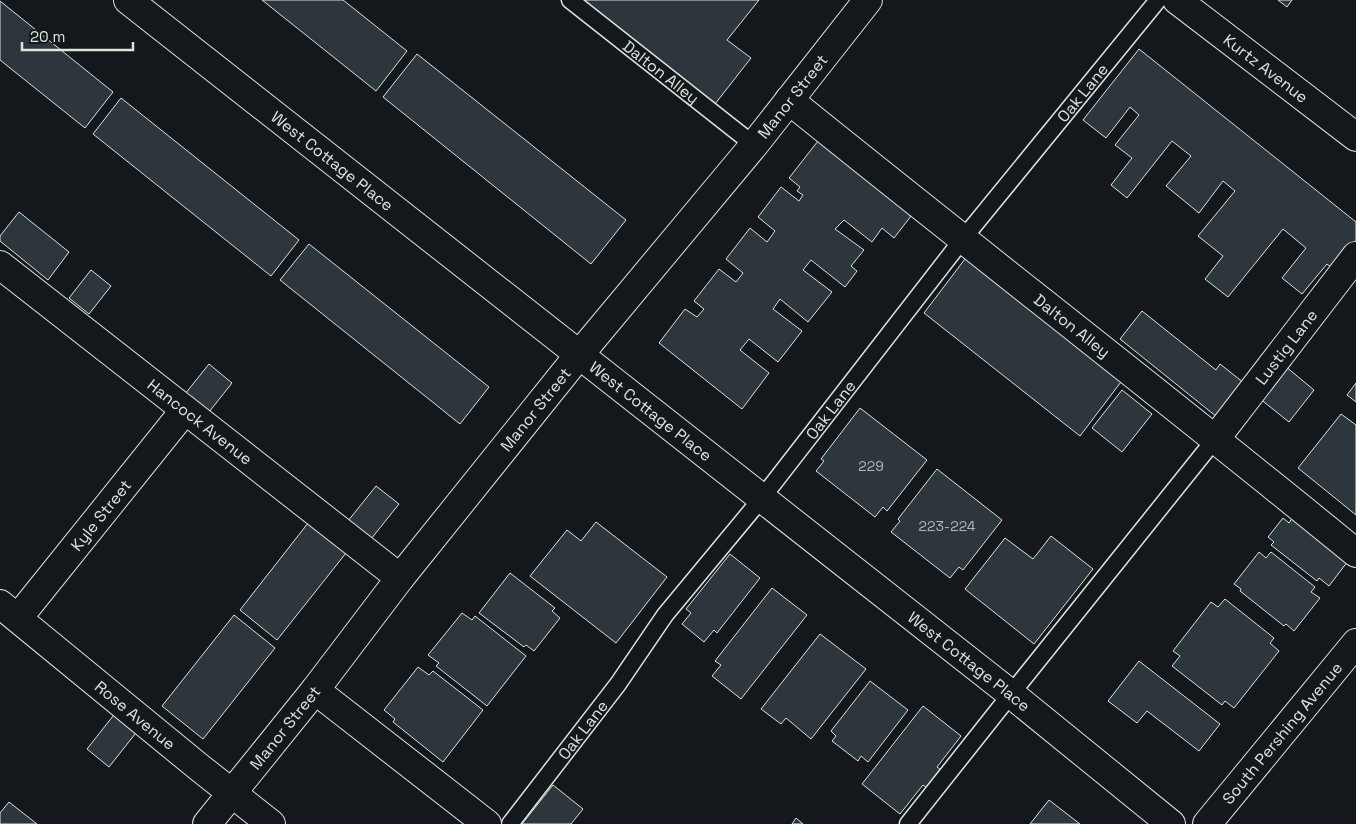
<svg xmlns="http://www.w3.org/2000/svg" width="1356" height="824" font-family="'Space Grotesk',sans-serif">
  <rect width="100%" height="100%" fill="#14181c"/>
  <path fill="#2c363c" stroke="#d8e6dc" d="M262,0H343L407,51L376,91Z
    M584,0H759L727,40L751,58L715,104Z
    M1278,0H1292L1287,7Z
    M0,1L113,92L85,128L0,60Z
    M1139,49L1356,222V242L1334,270L1327,264L1302,294L1282,278L1306,248L1283,229L1228,297L1205,279L1223,256L1198,236L1235,191L1223,181L1199,213L1166,186L1191,156L1172,141L1127,198L1111,185L1132,158L1115,145L1139,115L1130,107L1106,138L1083,120Z
    M417,54L626,220L591,264L383,97Z
    M121,98L299,240L271,276L93,134Z
    M818,141L829,150L831,147L902,202L899,206L911,216L894,238L882,228L872,242L844,220L835,229L864,250L851,266L857,271L845,287L811,260L803,270L832,292L808,322L780,299L773,309L802,331L778,362L749,339L740,350L769,373L742,409L659,343L685,309L697,317L704,309L694,301L719,269L736,282L743,273L726,259L750,228L767,242L775,231L758,217L781,187L799,201L803,195L797,191L800,187L789,178Z
    M19,212L69,252L48,280L0,241V236Z
    M309,244L489,387L460,424L280,280Z
    M968,255L1124,378L1080,436L924,313Z
    M91,270L111,286L89,314L69,298Z
    M1142,311L1216,370L1220,364L1244,383L1217,417L1120,339Z
    M209,364L232,383L209,412L185,394Z
    M1285,366L1314,390L1289,422L1259,398Z
    M1356,383V402L1347,395Z
    M1122,390L1152,414L1122,452L1092,428Z
    M860,408L927,460L887,511L883,507L875,517L816,471L824,461L821,459Z
    M1341,414L1356,425V515L1298,468Z
    M937,469L1002,520L963,570L959,567L950,578L891,532L900,521L898,519Z
    M376,486L399,504L371,539L348,521Z
    M1295,514L1348,561L1329,586L1319,578L1317,581L1271,545L1274,542L1268,537L1283,518L1289,523Z
    M312,518L350,548L277,640L240,610Z
    M596,522L667,577L616,643L530,576L567,530L581,541Z
    M1051,536L1093,569L1034,644L965,589L1005,538L1033,559Z
    M1259,552L1266,558L1271,552L1315,587L1311,592L1320,598L1294,631L1286,624L1284,626L1240,591L1241,589L1234,584Z
    M730,554L760,578L717,633L714,630L704,642L682,624L691,613L686,609Z
    M510,573L555,608L552,611L560,618L534,651L526,645L524,647L479,613Z
    M772,588L807,615L741,699L712,676L721,665L715,661Z
    M1225,599L1274,638L1270,643L1279,651L1234,708L1225,701L1222,705L1172,666L1180,656L1173,651L1211,602L1218,607Z
    M462,613L472,620L475,616L526,656L487,706L436,666L439,663L428,655Z
    M234,615L275,648L203,739L162,706Z
    M820,634L866,669L811,739L786,718L781,724L761,709Z
    M1139,661L1220,724L1199,751L1147,711L1137,723L1108,701Z
    M418,667L429,675L433,671L483,710L443,762L393,722L395,719L384,710Z
    M870,681L908,710L868,762L861,756L858,761L832,741L836,736L831,731Z
    M923,706L961,736L937,767L941,770L927,788L923,785L900,814L862,784Z
    M117,711L139,729L109,767L87,749Z
    M553,785L583,809L571,824H522Z
    M1049,800L1080,824H1030Z
    M9,802L37,824H0V813Z
    M796,818L803,824H792Z"/>
  <g fill="none" stroke-linecap="round" stroke-linejoin="round">
    <defs>
      <g id="lane">
        <path id="s1" d="M570,0L754,145"/>
        <path id="s2" d="M510,824L618,684L665,615L762,498L962,240L1158,0"/>
        <path d="M908,824L1011,694L1216,438"/>
      </g>
      <g id="street">
        <path id="s3" d="M128,0L1011,694L1171,824"/>
        <path id="s4" d="M1177,0L1356,137"/>
        <path id="s5" d="M789,100C977,252 1169,400 1356,553"/>
        <path id="s6" d="M0,265L400,578"/>
        <path id="s7" d="M1216,438L1356,256"/>
        <path id="s8" d="M0,604L200,768L271,824"/>
        <path id="s9" d="M18,618L185,410"/>
        <path d="M315,690L487,824"/>
        <path id="s10" d="M207,824L315,690L400,578L579,355L754,145L868,0"/>
      </g>
      <g id="secondary">
        <path id="s11" d="M1207,824L1356,643"/>
      </g>
    </defs>
    <use href="#lane" stroke="#d8e6dc" stroke-width="19"/>
    <use href="#street" stroke="#d8e6dc" stroke-width="30"/>
    <use href="#secondary" stroke="#d8e6dc" stroke-width="30"/>
    <use href="#lane" stroke="#14181c" stroke-width="16"/>
    <use href="#street" stroke="#14181c" stroke-width="28"/>
    <use href="#secondary" stroke="#14181c" stroke-width="28"/>
  </g>
  <g text-anchor="middle" dominant-baseline="central" stroke-width="4" stroke-linejoin="round" paint-order="stroke">
    <g font-size="14" fill="#adbab4">
      <text x="871" y="466">229</text>
      <text x="947" y="526">223-224</text>
    </g>
    <g font-size="16" fill="#d8e6dc" stroke="#14181c">
      <text stroke="none"><textPath href="#s4" startOffset="112">Kurtz Avenue</textPath></text>
      <text stroke="none"><textPath href="#s1" startOffset="116">Dalton Alley</textPath></text>
      <text stroke="none"><textPath href="#s2" startOffset="929">Oak Lane</textPath></text>
      <text stroke="none"><textPath href="#s10" startOffset="934">Manor Street</textPath></text>
      <text stroke="none"><textPath href="#s3" startOffset="260">West Cottage Place</textPath></text>
      <text stroke="none"><textPath href="#s5" startOffset="362">Dalton Alley</textPath></text>
      <text stroke="none"><textPath href="#s7" startOffset="115">Lustig Lane</textPath></text>
      <text stroke="none"><textPath href="#s10" startOffset="529">Manor Street</textPath></text>
      <text stroke="none"><textPath href="#s2" startOffset="524">Oak Lane</textPath></text>
      <text stroke="none"><textPath href="#s3" startOffset="665">West Cottage Place</textPath></text>
      <text stroke="none"><textPath href="#s6" startOffset="254">Hancock Avenue</textPath></text>
      <text stroke="none"><textPath href="#s9" startOffset="132">Kyle Street</textPath></text>
      <text stroke="none"><textPath href="#s3" startOffset="1070">West Cottage Place</textPath></text>
      <text stroke="none"><textPath href="#s8" startOffset="175">Rose Avenue</textPath></text>
      <text stroke="none"><textPath href="#s10" startOffset="124">Manor Street</textPath></text>
      <text stroke="none"><textPath href="#s2" startOffset="119">Oak Lane</textPath></text>
      <text stroke="none"><textPath href="#s11" startOffset="118">South Pershing Avenue</textPath></text>
    </g>
  </g>
  <path d="M22 42v8h111v-8" fill="none" stroke="#d8e6dc" stroke-width="2.5"/>
  <text x="30" y="42" font-size="15" fill="#d8e6dc" stroke="#14181c" stroke-width="4" paint-order="stroke">20 m</text>
</svg>
